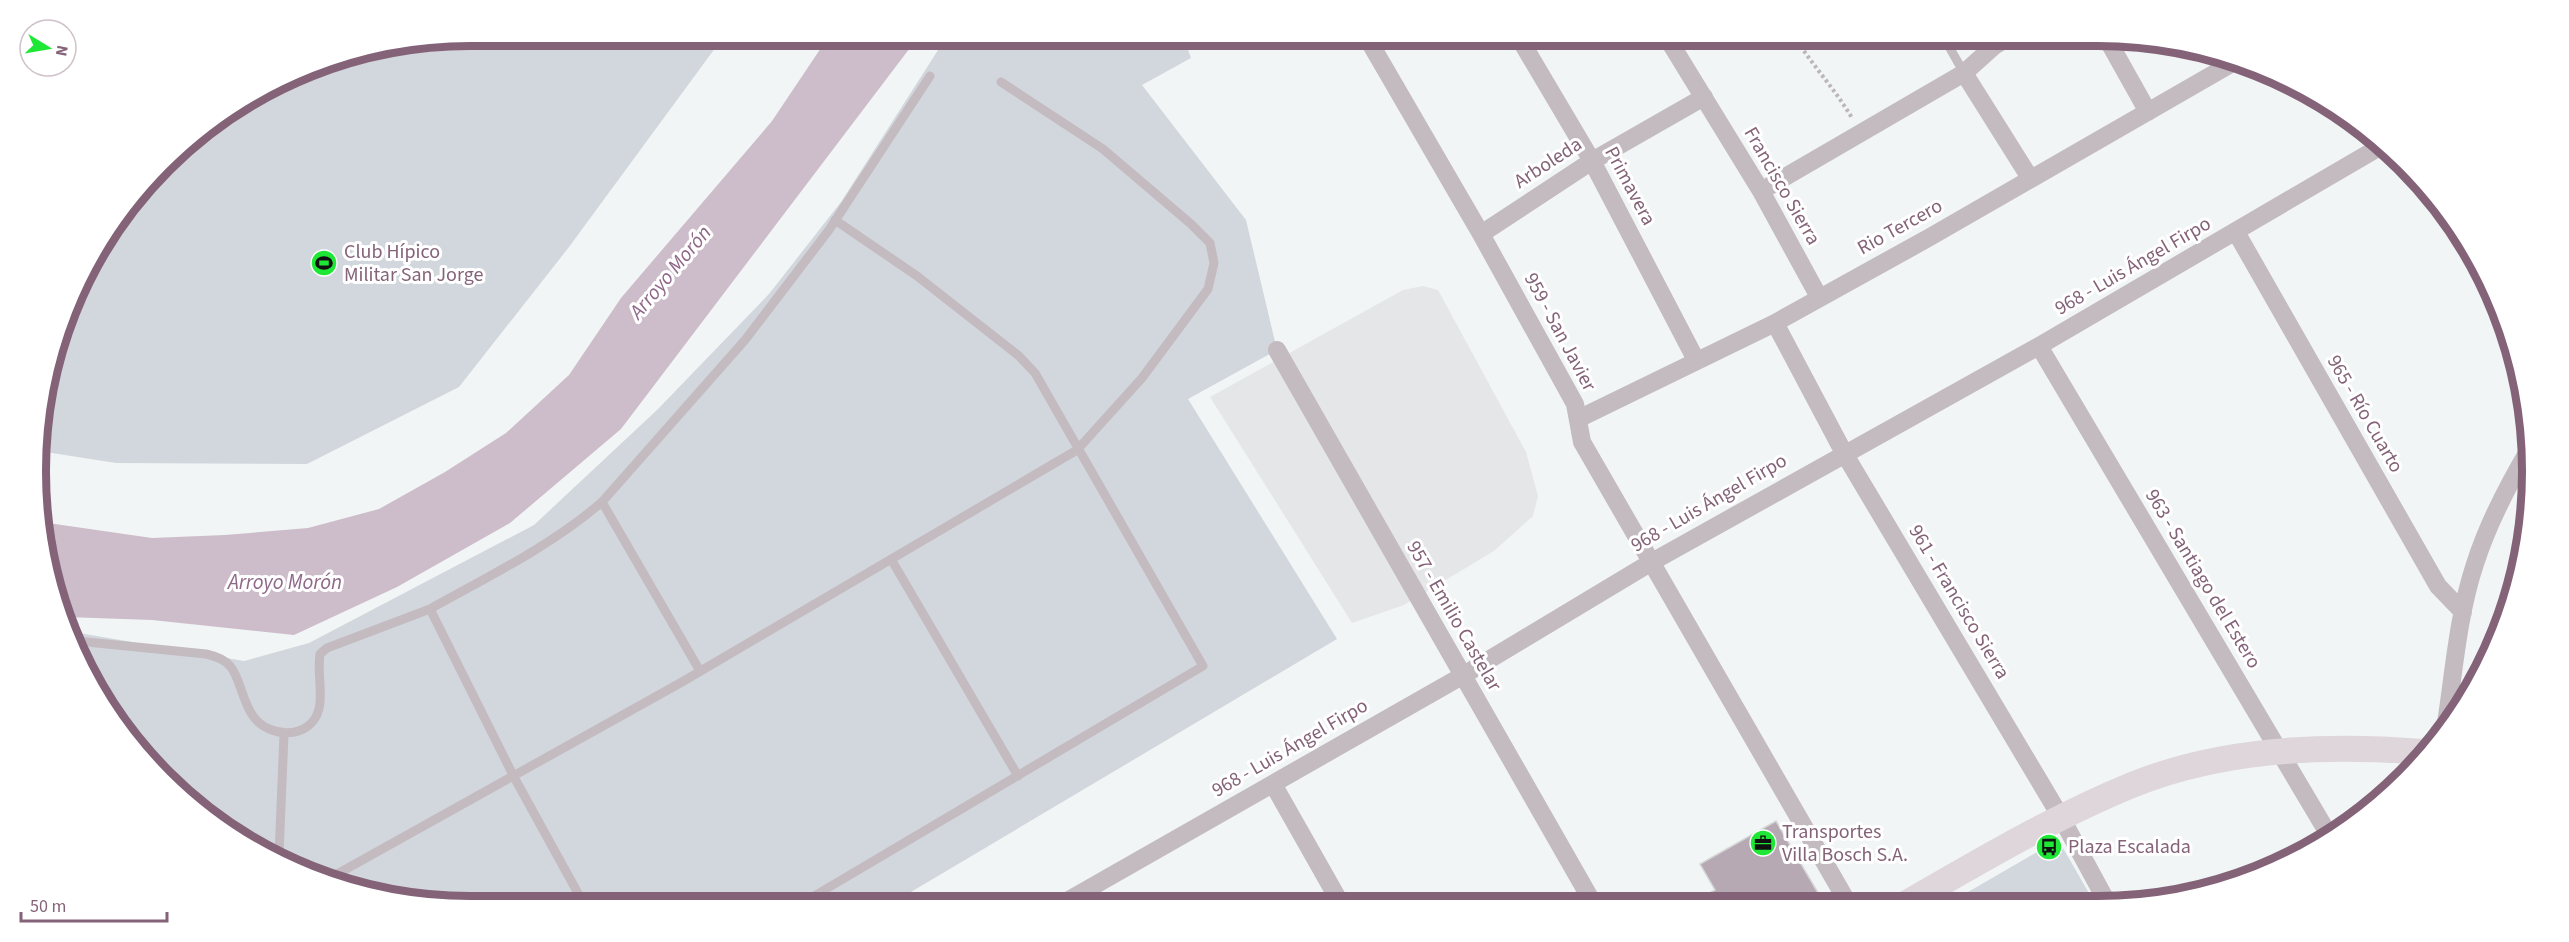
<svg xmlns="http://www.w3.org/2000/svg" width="2569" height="942" font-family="'Source Sans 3',sans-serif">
  <rect width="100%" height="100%" fill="#f1f5f5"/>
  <path fill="#e5e6e7" d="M1423,286L1438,290L1526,452L1538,496L1533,516L1494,551L1404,605L1352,623L1210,397L1403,290Z"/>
  <path fill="#d2d7dd" d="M471,36H724L569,247L459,387L307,464L116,463L39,451L40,415L81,278L126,206L184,144L305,69L386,44Z
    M947,36H1183L1191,58L1142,85L1246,220L1277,350L1188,399L1337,639L889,905L471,906L359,891L229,832L163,778L110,713L73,632L244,661L309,643L534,525L658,409L769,294L841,202Z
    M2051,844L2063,848L2094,902L1949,903Z"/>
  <path fill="#cdbdca" d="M829,36H919L621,429L510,523L397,587L294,635L152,620L66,617L51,583L41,522L152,538L225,535L308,528L379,509L445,472L506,433L569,375L621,298L772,121Z"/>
  <path fill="#b7a9b3" stroke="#d4d7d6" stroke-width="1.5" d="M1776,821L1824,903H1691L1715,890L1700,864Z"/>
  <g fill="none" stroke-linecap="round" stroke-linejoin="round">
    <path stroke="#bcb5ba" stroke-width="4" stroke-dasharray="3 3" stroke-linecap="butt" d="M1794,36C1812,65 1835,89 1852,118
      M1968,893L1974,903"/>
    <path stroke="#c4bbc1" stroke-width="9" d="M1943,36L1964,73
      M602,502L700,671
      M891,559L1018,776
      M430,609C489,576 551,546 602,502L745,340L829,230L930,76
      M77,641L206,654C215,656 224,659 230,666C240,677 242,701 253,716C269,739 311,740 319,709C323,692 317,672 320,654L327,648L430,609L514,777L585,906
      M279,855L284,734
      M330,878L682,682L1077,450L1142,378L1208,289L1214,263L1210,243L1191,224L1103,149L1001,82
      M799,905L1203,666L1035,373L1019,356L917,276L835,220"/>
    <path stroke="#c4bbc1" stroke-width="18" d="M1366,36L1481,234L1575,404L1582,442L1848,903
      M1518,36L1592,161L1696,360
      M1666,36L1761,191L1819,297
      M2106,37L2148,112
      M1964,73L2030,178
      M1761,191L1964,73L1994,46L2010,36
      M2236,232L2438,586L2463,612
      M1481,234L1592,161L1704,97
      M1775,323L1844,453L2062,819L2107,902
      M2039,346L2329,835
      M1277,350L1593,903
      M1578,419L1775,323L1930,237L2236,61
      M2446,723C2454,671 2458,615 2475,564C2488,523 2508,485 2530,448
      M1273,784L1341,904
      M1060,905L1462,676L1650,563L2039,346L2383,145"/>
    <path stroke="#ded6db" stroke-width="26" d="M1907,903C1980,861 2054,817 2132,785C2223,748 2326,744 2423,752"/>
  </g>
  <defs>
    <symbol id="stadium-disc" viewBox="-11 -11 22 22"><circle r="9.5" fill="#1ee835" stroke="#fff"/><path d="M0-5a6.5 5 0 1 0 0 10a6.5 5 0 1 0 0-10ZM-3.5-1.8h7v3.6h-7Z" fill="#111"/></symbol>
    <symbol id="office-disc" viewBox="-11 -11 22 22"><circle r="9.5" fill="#1ee835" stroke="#fff"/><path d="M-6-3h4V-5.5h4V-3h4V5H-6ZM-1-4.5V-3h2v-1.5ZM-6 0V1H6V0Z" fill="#111"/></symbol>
    <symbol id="bus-disc" viewBox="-11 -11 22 22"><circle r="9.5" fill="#1ee835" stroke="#fff"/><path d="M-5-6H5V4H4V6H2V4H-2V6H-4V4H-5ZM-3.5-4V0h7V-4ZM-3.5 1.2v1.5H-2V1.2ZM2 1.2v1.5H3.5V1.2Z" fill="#111"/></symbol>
  </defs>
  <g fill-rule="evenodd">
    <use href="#stadium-disc" x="309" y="248" width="30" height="30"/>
    <use href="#office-disc" x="1748" y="828" width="30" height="30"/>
    <use href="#bus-disc" x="2034" y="832" width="30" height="30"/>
  </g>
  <g text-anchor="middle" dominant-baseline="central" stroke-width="6" stroke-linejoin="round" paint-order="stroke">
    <g font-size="20" fill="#846379" stroke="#fff">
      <text transform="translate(1548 163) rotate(-33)">Arboleda</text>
      <text transform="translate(1630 186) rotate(62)">Primavera</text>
      <text transform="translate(1782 186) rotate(60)">Francisco Sierra</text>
      <text transform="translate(1900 227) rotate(-29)">Rio Tercero</text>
      <text transform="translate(2133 266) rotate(-30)">968 - Luis Ángel Firpo</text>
      <text transform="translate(1560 332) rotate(62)">959 - San Javier</text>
      <text transform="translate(2365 414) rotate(60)">965 - Río Cuarto</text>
      <text transform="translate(1709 503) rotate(-30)">968 - Luis Ángel Firpo</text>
      <text transform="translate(2203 579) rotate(59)">963 - Santiago del Estero</text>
      <text transform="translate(1959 602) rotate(59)">961 - Francisco Sierra</text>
      <text transform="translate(1454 616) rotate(60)">957 - Emilio Castelar</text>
      <text transform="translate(1290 748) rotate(-30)">968 - Luis Ángel Firpo</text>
    </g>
    <g font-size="20" fill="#846379" stroke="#fff" text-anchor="start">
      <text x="344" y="252">Club Hípico<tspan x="344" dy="23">Militar San Jorge</tspan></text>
      <text x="1782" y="832">Transportes<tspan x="1782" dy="23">Villa Bosch S.A.</tspan></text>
      <text x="2068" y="847">Plaza Escalada</text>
    </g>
    <g font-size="21" font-style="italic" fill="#8f6889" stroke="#fff">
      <text transform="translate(670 272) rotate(-50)">Arroyo Morón</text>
      <text x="285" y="582">Arroyo Morón</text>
    </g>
  </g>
  <path d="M0 0H2569V942H0ZM470 46H2098A424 424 0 0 1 2522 470V472A424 424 0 0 1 2098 896H470A424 424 0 0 1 46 472V470A424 424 0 0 1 470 46Z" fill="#fff" fill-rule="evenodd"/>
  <path fill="none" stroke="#846379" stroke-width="8" d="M470 46H2098A424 424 0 0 1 2522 470V472A424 424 0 0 1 2098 896H470A424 424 0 0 1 46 472V470A424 424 0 0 1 470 46Z"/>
  <g transform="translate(48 48) rotate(101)"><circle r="28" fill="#ffffff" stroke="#cec1c9" stroke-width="1.5"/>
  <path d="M0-4.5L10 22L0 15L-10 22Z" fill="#1ee835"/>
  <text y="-9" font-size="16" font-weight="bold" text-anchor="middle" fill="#846379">N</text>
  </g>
  <path d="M21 912v9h146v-9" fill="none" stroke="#846379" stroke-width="3"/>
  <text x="30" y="912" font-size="18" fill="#846379" stroke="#ffffff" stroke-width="4.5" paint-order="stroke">50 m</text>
</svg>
